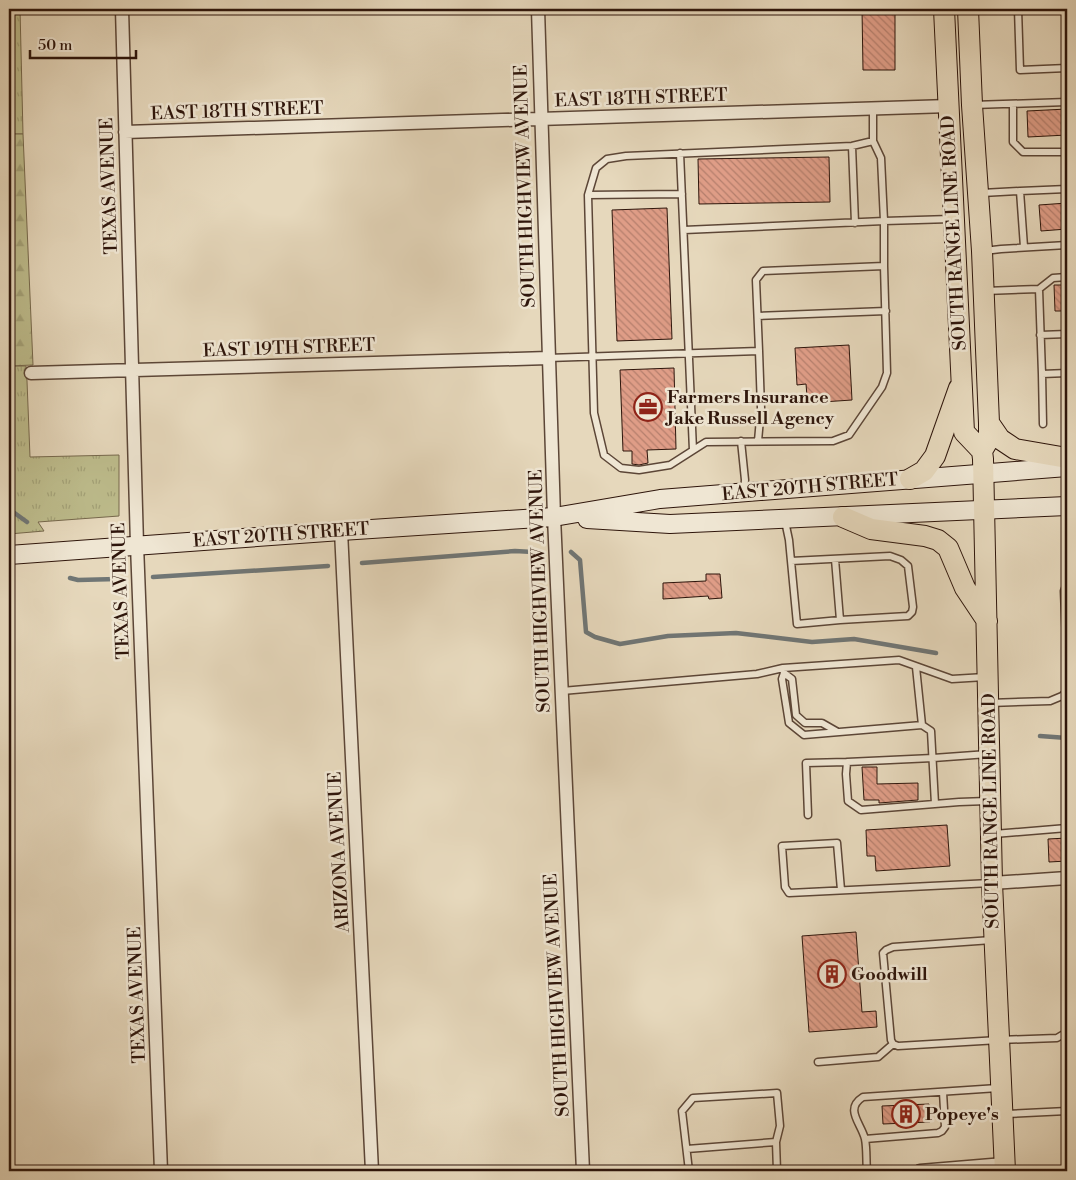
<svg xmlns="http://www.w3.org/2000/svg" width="1076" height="1180" font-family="'Libre Bodoni',serif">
  <defs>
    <pattern id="grass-tufts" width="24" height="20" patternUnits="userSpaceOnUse" patternTransform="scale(1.25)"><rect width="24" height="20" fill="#bdbc8c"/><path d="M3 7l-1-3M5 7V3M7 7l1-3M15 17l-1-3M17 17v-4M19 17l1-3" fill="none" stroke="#a3a177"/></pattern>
    <pattern id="forest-firs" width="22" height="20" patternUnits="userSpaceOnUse" patternTransform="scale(1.25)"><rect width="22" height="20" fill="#bdbc8c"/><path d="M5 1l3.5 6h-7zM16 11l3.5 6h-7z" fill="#a3a177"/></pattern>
    <pattern id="building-back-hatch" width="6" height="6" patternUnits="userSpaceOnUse" patternTransform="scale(1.25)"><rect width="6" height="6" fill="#df9d87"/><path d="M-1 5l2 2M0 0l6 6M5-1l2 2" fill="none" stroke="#b57f6d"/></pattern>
  </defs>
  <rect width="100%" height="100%" fill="#e6d8bc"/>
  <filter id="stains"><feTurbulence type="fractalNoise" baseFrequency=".004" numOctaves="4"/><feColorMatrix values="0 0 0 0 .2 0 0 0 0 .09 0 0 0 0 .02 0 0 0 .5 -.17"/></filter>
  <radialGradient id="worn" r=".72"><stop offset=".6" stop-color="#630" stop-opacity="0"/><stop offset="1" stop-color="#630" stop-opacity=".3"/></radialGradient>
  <path fill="url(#grass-tufts)" stroke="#76684c" d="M9,9H20L23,134H9Z
    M9,366H26L27,381L30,457L119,455V516L38,522L44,531L9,534Z"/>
  <path fill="url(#forest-firs)" stroke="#76684c" d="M23,134L33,365L9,366V134Z"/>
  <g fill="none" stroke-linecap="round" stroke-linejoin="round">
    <path stroke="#707675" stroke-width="4.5" d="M9,509L27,522
      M571,552L580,560L586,632L595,637L620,644L668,636L736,633L812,642L854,639L936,653
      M362,563L515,551L533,552
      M153,577L328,566
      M70,578L78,580L117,579
      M1040,736L1067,738"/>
  </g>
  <path fill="url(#building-back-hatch)" stroke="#2e150b" d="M862,9H895V70H863Z
    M1067,109V135L1028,137L1027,111Z
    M829,157L830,202L699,204L698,159Z
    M1067,203V229L1041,231L1039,205Z
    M667,208L672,339L617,341L612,210Z
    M1054,285H1067V311H1055Z
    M849,345L852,400L822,402V395L807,396L806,384L797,385L795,348Z
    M674,368L676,449L647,450L648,463L639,465L632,464V451H623L620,370Z
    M706,574H720L722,598L709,599L708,596L663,599V583L706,581Z
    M862,767H877V784L918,783V800L879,803V800H864Z
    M947,825L950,866L876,871L875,856H867L866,830Z
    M1067,838V861L1049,862L1048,839Z
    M856,932L862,1012L876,1011L877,1027L809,1032L802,936Z
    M929,1104L930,1122L883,1124L882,1106Z"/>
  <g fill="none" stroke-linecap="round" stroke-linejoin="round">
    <defs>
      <path id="lane" d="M1018,9L1020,70L1067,68
        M1013,104V142L1023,152H1067
        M973,105L1067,102
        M873,141L852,146L626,156L607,159L596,168L588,195L594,413L604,455L621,468L639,470L670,465L706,442L833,441L849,435L882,387L887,373L884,266
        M852,146L855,223
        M680,153L693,450
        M1020,191L1067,189
        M982,193L1020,191L1024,247
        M588,195L682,194
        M684,230L884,221L881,158L873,141V109
        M984,251L1001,249L1067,245
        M1039,289L1053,278L1067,277
        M985,291L1039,289L1042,374
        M758,316L886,311
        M1040,335L1067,334
        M548,358L759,351L756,280L763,271L884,266V221L951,219
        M1043,424L1042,374L1067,373
        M741,441L745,480L744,492
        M758,441L761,408L759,351
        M785,521L789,540L797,624L840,620L835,559
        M791,561L890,556L901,560L908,566L913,607L912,612L908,616L840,620
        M1067,583L1064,591L1067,664
        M916,667L922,725
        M783,668L784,673L782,679L789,723L804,735L922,725L931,731L935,804
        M784,673L792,679L796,715L805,723H822L836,731
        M562,691L757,674L783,668L899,660L952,679L985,677
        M989,703L1050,701L1062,696L1067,691
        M987,801L959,802L861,810L848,801L846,774L847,762L933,758L988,754
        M808,815L806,763L847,762
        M994,834L1067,828
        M841,890L837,843L782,846L785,887L789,893L991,883
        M992,940L893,947L886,950L883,953L891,1040L893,1044L898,1046L999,1040L1057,1038L1067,1032
        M818,1062L878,1057L893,1044
        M1006,1114L1067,1111
        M865,1139L938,1133L942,1131L945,1127L943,1092
        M687,1149L776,1142
        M689,1171L682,1111L693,1098L777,1093L780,1126L776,1142L777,1171
        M867,1171C866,1161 867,1149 865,1139C861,1123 844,1109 863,1097L998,1088"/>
      <path id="street" d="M122,9L137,545L161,1171
        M538,9L554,517L583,1171
        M125,132L949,106
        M31,373L548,358
        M341,531L372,1171
        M992,883L1067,878
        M920,1171L1004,1164"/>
      <path id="secondary" d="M587,519L670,524L1067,506
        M9,555L341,531L554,517L660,499L1067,467"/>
      <path id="primary" d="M944,9L964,432L982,451L983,459L992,883L1005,1171
        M968,9L972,105L982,251L989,423V439L982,451
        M989,423L1000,439L1015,449L1067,458
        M910,479L924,471L935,456L959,388
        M843,517L871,529L925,536L938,540L948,548L965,588L987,621"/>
    </defs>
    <use href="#lane" stroke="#5c4637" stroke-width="9"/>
    <use href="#street" stroke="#5c4637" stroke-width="15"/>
    <use href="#secondary" stroke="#2e150b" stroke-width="20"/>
    <use href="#primary" stroke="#2e150b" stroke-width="22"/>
    <use href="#lane" stroke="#efe6d3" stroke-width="6"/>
    <use href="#street" stroke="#efe6d3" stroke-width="12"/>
    <use href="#secondary" stroke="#efe6d3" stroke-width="18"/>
    <use href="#primary" stroke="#e6d8bc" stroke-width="20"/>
  </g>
  <defs>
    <symbol id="office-ring" viewBox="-11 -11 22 22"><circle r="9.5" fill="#efe6d3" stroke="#8f2418" stroke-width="1.5"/><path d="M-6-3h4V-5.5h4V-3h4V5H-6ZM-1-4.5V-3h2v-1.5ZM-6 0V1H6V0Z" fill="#8f2418"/></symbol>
    <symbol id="building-ring" viewBox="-11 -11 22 22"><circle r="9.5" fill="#efe6d3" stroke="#8f2418" stroke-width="1.5"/><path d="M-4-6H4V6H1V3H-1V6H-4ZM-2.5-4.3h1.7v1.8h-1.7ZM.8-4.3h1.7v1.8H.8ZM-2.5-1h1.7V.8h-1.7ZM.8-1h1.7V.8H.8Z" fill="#8f2418"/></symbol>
  </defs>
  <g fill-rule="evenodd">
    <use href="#office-ring" x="632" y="391" width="32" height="32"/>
    <use href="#building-ring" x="816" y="958" width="32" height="32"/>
    <use href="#building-ring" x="890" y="1098" width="32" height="32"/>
  </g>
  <g text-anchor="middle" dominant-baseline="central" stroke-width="5" stroke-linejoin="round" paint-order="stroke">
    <g font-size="18" fill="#2e150b" stroke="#efe6d3">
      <text transform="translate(641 98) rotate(-2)">EAST 18TH STREET</text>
      <text transform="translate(237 111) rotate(-2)">EAST 18TH STREET</text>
      <text transform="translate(109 186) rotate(-92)">TEXAS AVENUE</text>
      <text transform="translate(525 186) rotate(-92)">SOUTH HIGHVIEW AVENUE</text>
      <text transform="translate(954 233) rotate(-93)">SOUTH RANGE LINE ROAD</text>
      <text transform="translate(289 348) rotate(-2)">EAST 19TH STREET</text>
      <text transform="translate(810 487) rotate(-5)">EAST 20TH STREET</text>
      <text transform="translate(281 535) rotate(-4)">EAST 20TH STREET</text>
      <text transform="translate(121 591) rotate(-92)">TEXAS AVENUE</text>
      <text transform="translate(540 591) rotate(-92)">SOUTH HIGHVIEW AVENUE</text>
      <text transform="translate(991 811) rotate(-91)">SOUTH RANGE LINE ROAD</text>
      <text transform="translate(339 852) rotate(-93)">ARIZONA AVENUE</text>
      <text transform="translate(137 995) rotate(-92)">TEXAS AVENUE</text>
      <text transform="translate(557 995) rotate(-93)">SOUTH HIGHVIEW AVENUE</text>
    </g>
    <g font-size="18" font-weight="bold" fill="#2e150b" stroke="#efe6d3" text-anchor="start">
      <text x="667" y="397">Farmers Insurance<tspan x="667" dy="21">Jake Russell Agency</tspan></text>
      <text x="851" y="974">Goodwill</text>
      <text x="925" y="1114">Popeye's</text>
    </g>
  </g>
  <rect width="1076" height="1180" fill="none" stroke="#e6d8bc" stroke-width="30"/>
  <rect x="10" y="10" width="1056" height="1160" fill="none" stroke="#2e150b" stroke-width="2.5"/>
  <rect x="15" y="15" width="1046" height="1150" fill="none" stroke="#2e150b"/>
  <path d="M30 50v8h106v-8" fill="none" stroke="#2e150b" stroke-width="2.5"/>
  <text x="38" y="50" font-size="15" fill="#2e150b" stroke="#efe6d3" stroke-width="4" paint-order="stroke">50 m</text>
  <rect width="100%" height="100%" filter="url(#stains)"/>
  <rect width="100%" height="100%" fill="url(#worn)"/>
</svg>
